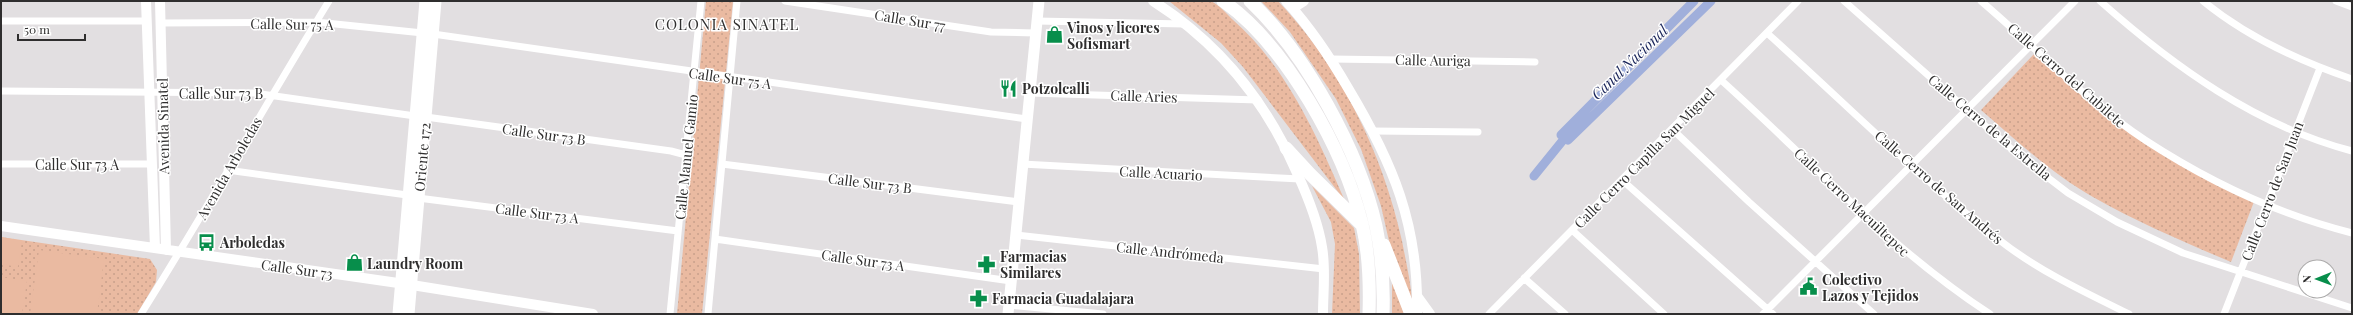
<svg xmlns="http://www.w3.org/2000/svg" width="2353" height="315" font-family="'Playfair Display',serif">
  <defs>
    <pattern id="green-dots" width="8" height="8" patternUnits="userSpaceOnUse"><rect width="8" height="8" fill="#eabaa1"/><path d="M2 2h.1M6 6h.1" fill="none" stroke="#c9a08b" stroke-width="1.8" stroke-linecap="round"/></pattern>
  </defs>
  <rect width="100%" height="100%" fill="#e2dfe1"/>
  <path fill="url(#green-dots)" d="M706,1H733L702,314H677Z
    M1169,1C1178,1 1203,0 1211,1C1219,5 1226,13 1232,19C1287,67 1317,136 1345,201L1243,67L1221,43Z
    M1261,1H1278C1341,68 1382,151 1402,241C1406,262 1411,282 1412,303L1389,241L1381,206L1361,149L1336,99L1290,32Z
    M2036,52L2143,142L2255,199L2231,262C2184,242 2137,222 2093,197C2052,174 2016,140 1981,110Z
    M1312,186L1354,228L1359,254L1360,314H1332L1335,244L1331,222Z
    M1,237L150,259L157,270L156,282L137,314H1Z
    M1392,278L1404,314H1392Z"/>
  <path fill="#eabaa1" d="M1,237L22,241L18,267L1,264Z
    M39,250L104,259L97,314H30Z
    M1,277L27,281L22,314H1Z"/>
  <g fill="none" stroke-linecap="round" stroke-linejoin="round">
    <path stroke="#a0afdb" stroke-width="9" d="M1694,1L1561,135L1568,140L1711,1
      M1534,176L1568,134"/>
    <path stroke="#fff" stroke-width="7" d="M785,1L991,32L1035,33
      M1844,1L2016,153L2068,193L2117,222L2183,253L2352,308
      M1981,1C2035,47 2086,101 2145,140C2208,181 2280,215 2352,233
      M2100,1C2173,66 2256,126 2352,151
      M2203,1C2247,37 2299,61 2352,79
      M2336,1L2352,7
      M1,21H147
      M1037,21L1184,24
      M160,23L316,22L423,33
      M1767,33C1844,102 1917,176 1998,239C2037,270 2084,292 2129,314
      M433,34L1027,119
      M1331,59L1535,62
      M1721,80C1809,159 1890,249 1990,314
      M1,91L254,93L415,116
      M1030,93L1258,100
      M426,117L671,151L686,155
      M1672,129L1749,202L1874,314
      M1372,131L1478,132
      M1,164H152
      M722,164L1019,202
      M1022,164L1300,179
      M227,170L407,195
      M1622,180L1773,314
      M418,198L678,231
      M1572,230L1664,314
      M1016,235L1324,269
      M715,239L1011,281
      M1524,278L1565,314
      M1009,305L1103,314
      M141,314C206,211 265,105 329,1
      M670,314L701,1
      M708,314L737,1
      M1489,314L1798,1
      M1763,314L2075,1
      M2224,314L2320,68"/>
    <path stroke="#fff" stroke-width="10" d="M146,1L155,248
      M160,1L166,250
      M1153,1C1219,43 1266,101 1297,173C1308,197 1318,221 1322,247C1326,269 1323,292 1323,314
      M1286,1C1310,27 1330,57 1348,88C1393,163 1419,225 1417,314
      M1293,8L1304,1
      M1,226L412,285L593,314
      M1417,296L1430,314"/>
    <path stroke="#fff" stroke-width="11" d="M398,314L425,1
      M409,314L436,1
      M1008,314L1039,1"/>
    <path stroke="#fff" stroke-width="13" d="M1223,1C1286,45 1344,150 1362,224C1369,253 1370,284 1369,314
      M1250,1C1306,54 1359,151 1376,226C1382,255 1384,285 1383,314
      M1286,148L1310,174L1362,225
      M1384,245L1411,314"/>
  </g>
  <defs>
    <symbol id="shop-bare" viewBox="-9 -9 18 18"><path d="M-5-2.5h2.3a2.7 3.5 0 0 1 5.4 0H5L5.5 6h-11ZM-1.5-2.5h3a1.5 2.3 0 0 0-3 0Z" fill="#078e4b" stroke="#fff" stroke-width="2.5" paint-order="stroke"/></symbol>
    <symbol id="restaurant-bare" viewBox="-9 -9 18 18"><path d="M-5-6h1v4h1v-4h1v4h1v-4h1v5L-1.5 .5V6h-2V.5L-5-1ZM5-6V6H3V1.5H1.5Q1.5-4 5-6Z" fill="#078e4b" stroke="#fff" stroke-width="2.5" paint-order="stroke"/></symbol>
    <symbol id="bus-bare" viewBox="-9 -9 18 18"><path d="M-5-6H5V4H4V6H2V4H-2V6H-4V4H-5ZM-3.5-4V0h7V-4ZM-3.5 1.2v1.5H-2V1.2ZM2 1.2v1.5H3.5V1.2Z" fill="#078e4b" stroke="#fff" stroke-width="2.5" paint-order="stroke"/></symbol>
    <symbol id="pharmacy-bare" viewBox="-9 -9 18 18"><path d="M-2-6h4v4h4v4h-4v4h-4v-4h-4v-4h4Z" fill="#078e4b" stroke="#fff" stroke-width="2.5" paint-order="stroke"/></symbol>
    <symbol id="civic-bare" viewBox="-9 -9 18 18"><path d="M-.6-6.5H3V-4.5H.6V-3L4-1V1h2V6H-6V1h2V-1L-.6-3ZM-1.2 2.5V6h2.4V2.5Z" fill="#078e4b" stroke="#fff" stroke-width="2.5" paint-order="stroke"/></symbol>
  </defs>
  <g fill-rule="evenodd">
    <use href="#shop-bare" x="1042" y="22" width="25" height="25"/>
    <use href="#restaurant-bare" x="996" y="76" width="25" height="25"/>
    <use href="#bus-bare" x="194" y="230" width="25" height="25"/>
    <use href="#shop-bare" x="342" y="250" width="25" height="25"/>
    <use href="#pharmacy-bare" x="974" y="252" width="25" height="25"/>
    <use href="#civic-bare" x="1796" y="274" width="25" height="25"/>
    <use href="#pharmacy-bare" x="966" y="286" width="25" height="25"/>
  </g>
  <g text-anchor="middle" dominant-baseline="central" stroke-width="3" stroke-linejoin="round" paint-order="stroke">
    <g font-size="14" fill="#2f2e2e" stroke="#fff">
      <text transform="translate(910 20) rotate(9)">Calle Sur 77</text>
      <text transform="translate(292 24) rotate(1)">Calle Sur 75 A</text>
      <text transform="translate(1433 60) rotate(1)">Calle Auriga</text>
      <text transform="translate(2067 75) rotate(41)">Calle Cerro del Cubilete</text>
      <text transform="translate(730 78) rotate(8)">Calle Sur 75 A</text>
      <text x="221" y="93">Calle Sur 73 B</text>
      <text transform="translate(1144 96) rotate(2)">Calle Aries</text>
      <text transform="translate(163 126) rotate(-91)">Avenida Sinatel</text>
      <text transform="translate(1990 127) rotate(40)">Calle Cerro de la Estrella</text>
      <text transform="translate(544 134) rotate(8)">Calle Sur 73 B</text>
      <text transform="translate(422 157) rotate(-85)">Oriente 172</text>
      <text transform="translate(686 157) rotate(-84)">Calle Manuel Gamio</text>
      <text transform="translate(1644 158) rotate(-45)">Calle Cerro Capilla San Miguel</text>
      <text x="77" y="164">Calle Sur 73 A</text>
      <text transform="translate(229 168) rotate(-60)">Avenida Arboledas</text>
      <text transform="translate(1161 173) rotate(3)">Calle Acuario</text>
      <text transform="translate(870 183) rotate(7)">Calle Sur 73 B</text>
      <text transform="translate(1939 187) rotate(41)">Calle Cerro de San Andrés</text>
      <text transform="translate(2272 191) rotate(-69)">Calle Cerro de San Juan</text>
      <text transform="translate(1852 202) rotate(43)">Calle Cerro Macuiltepec</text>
      <text transform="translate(537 213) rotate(7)">Calle Sur 73 A</text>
      <text transform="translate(1170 252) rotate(6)">Calle Andrómeda</text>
      <text transform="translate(863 260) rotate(8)">Calle Sur 73 A</text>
      <text transform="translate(297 269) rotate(8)">Calle Sur 73</text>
    </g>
    <g font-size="14" font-weight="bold" fill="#2f2e2e" stroke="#fff" text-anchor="start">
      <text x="1067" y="27">Vinos y licores<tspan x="1067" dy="16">Sofismart</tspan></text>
      <text x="1022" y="88">Potzolcalli</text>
      <text x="220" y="242">Arboledas</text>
      <text x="1000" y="256">Farmacias<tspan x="1000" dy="16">Similares</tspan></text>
      <text x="367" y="263">Laundry Room</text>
      <text x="1822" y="279">Colectivo<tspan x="1822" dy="16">Lazos y Tejidos</tspan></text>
      <text x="992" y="298">Farmacia Guadalajara</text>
    </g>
    <g font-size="15" letter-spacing="1" fill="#2f2e2e" stroke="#fff">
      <text x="727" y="24">COLONIA SINATEL</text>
    </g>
    <g font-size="15" font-style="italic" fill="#192459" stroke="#fff">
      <text transform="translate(1629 62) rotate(-44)">Canal Nacional</text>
    </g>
  </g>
  <rect width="2353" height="315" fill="none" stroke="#2f2e2e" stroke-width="4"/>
  <g transform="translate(2317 279) rotate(269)"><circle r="19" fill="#ffffff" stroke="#acabab"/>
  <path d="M0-3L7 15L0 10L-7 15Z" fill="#078e4b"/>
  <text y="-6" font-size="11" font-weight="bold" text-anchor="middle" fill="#2f2e2e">N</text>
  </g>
  <path d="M18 34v6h67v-6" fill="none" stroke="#2f2e2e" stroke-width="2"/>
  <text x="24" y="34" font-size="12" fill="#2f2e2e" stroke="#ffffff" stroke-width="3" paint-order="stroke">50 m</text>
</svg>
